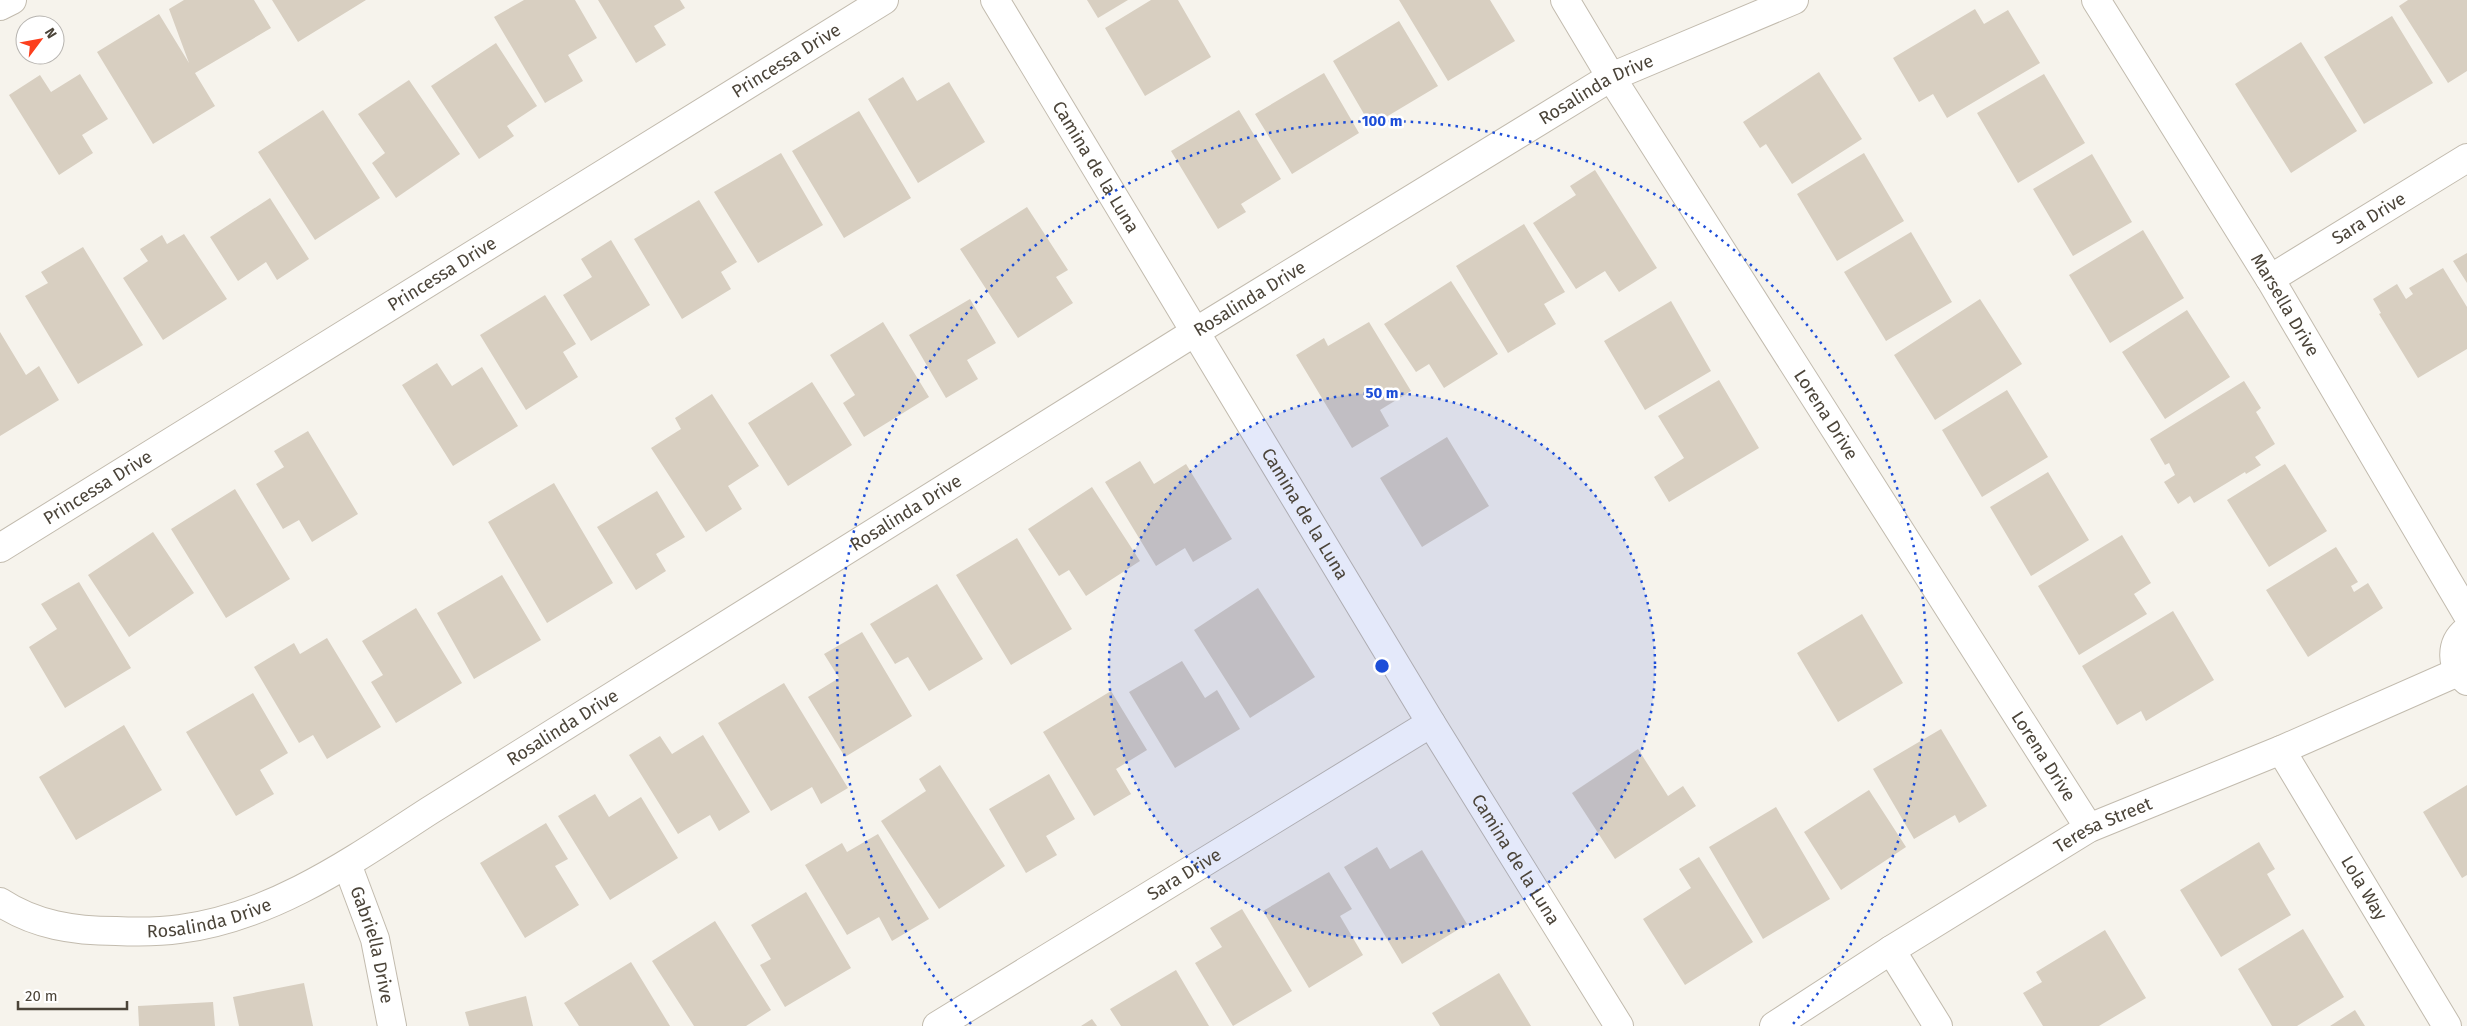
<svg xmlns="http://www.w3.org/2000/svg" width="2467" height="1026" font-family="'Fira Sans',sans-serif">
  <rect width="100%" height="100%" fill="#f6f3ec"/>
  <path fill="#d8cfc1" d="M184,0H254L271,28L195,73L215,106L153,144L97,52L159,14L189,63L169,9Z
    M272,0H366L298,42Z
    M524,0H575L597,38L568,55L583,81L545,103L494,17Z
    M598,0H680L685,8L654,26L666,45L636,63Z
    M1087,0H1128L1098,18Z
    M1151,0H1178L1211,57L1145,96L1105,28Z
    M1399,0H1490L1515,41L1448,81Z
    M2408,0H2467V71L2448,83L2399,6Z
    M1975,9L1984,24L2008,10L2040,63L1947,118L1933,94L1919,102L1893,58Z
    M2392,16L2433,83L2364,124L2324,57Z
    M1399,21L1438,86L1371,126L1333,61Z
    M2301,42L2357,131L2291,173L2235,84Z
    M496,43L537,106L507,126L514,136L479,159L431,86Z
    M1819,72L1862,139L1792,184L1766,144L1760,148L1743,122Z
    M1324,73L1359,133L1292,174L1255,114Z
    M80,74L108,119L82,135L93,153L59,175L9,95L40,75L51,92Z
    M2044,74L2085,143L2018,183L1977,113Z
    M903,77L917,101L949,82L985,142L918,183L868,99Z
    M409,80L460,154L396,198L372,163L385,153L358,114Z
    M323,110L380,198L315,240L258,152Z
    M1239,110L1281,179L1241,204L1246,212L1218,229L1171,151Z
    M859,111L911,198L844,238L792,151Z
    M781,153L823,225L758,263L714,192Z
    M1864,153L1904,221L1837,261L1797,194Z
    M2092,154L2132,222L2073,256L2033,189Z
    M1595,170L1657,268L1619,292L1605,271L1576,289L1533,223L1576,195L1570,186Z
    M270,198L309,259L277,280L266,262L238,281L210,237Z
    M699,200L737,262L721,272L731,289L682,319L634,239Z
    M1027,207L1068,270L1056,277L1073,303L1018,338L960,249Z
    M1524,224L1565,292L1544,304L1556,324L1508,353L1456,266Z
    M2143,230L2184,298L2110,343L2069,275Z
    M1911,232L1952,302L1886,341L1844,272Z
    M184,234L227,299L163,340L123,278L148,261L140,249L162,235L167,244Z
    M611,240L650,305L591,341L563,295L592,277L581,259Z
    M83,247L143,345L78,384L25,296L48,283L41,272Z
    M2467,253V283L2453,261Z
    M2443,268L2467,307V349L2418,378L2379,314L2381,313L2373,299L2397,284L2406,299L2413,294L2409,288Z
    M1451,281L1498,354L1444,388L1429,364L1416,372L1384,324Z
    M545,295L576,344L563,352L578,377L526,410L480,335Z
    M970,299L996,343L967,360L978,379L946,398L909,335Z
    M1980,299L2022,364L1935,420L1894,355Z
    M1671,301L1711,371L1645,410L1604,341Z
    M2187,310L2230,377L2165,419L2122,352Z
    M883,322L929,397L864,437L843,403L855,395L830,355Z
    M1369,322L1411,391L1380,410L1389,426L1352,448L1296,355L1324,338L1328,346Z
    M0,332L26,375L39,366L59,400L0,436Z
    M437,363L452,386L482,367L518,426L453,466L402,385Z
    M1719,380L1759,448L1669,502L1654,477L1684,458L1658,416Z
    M2244,381L2261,408L2256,412L2275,444L2255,457L2261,465L2246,474L2245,472L2194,503L2190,496L2178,504L2164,482L2175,475L2169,463L2165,465L2150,439Z
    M812,382L852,445L788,486L748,423Z
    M2007,390L2048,457L1982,497L1942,430Z
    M712,394L759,466L728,486L742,509L706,532L651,448L681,429L675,418Z
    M308,431L358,514L312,542L299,520L283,529L256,484L284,467L274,451Z
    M1447,437L1489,506L1422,547L1380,478Z
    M1140,461L1154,484L1186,464L1232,539L1193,562L1185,548L1156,566L1105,482Z
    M2285,464L2327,531L2269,567L2227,500Z
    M2048,472L2089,540L2031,576L1990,507Z
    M554,483L613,583L547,623L488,522Z
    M1092,487L1140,561L1086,596L1069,570L1059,576L1028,529Z
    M235,489L290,579L226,618L171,529Z
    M657,491L685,537L656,554L666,571L636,590L597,527Z
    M153,532L194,593L129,637L88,575Z
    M2122,535L2151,583L2134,594L2147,614L2079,655L2038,586Z
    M1017,538L1072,629L1011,665L956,575Z
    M2336,547L2358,582L2351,586L2354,592L2368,583L2383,608L2308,657L2266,590Z
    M502,575L541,640L474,679L437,613Z
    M79,582L131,668L65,708L29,647L57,629L41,604Z
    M937,584L983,659L929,691L908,657L895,664L870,624Z
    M1258,588L1315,677L1250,718L1194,630Z
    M416,608L462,683L396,723L371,682L383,675L362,641Z
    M2173,611L2214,680L2146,721L2141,711L2117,725L2082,666Z
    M1862,614L1903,683L1838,722L1797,653Z
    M862,632L912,716L845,757L808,697L839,678L824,654Z
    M327,638L381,727L327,759L313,735L299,743L254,667L294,643L300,654Z
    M1182,661L1205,698L1217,690L1240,729L1175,768L1129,692Z
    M784,683L848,788L821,804L812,787L771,811L718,723Z
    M1111,691L1147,750L1116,769L1131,794L1094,816L1043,732Z
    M253,693L288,753L260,770L274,794L236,816L186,732Z
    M124,725L162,790L76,840L39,777Z
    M1941,729L1987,806L1959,823L1955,815L1914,839L1873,769Z
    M703,735L750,812L719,831L710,815L678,834L629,755L660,736L672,754Z
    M1638,749L1668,796L1683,786L1696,806L1615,859L1572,793Z
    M940,765L1005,866L939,909L881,821L926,791L919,779Z
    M1049,774L1075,819L1046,836L1057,855L1026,873L989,809Z
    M2467,785V875L2462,878L2423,812Z
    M1869,790L1906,847L1841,890L1804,832Z
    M595,794L609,817L641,797L678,858L610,900L558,816Z
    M1776,807L1830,899L1763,939L1709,847Z
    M546,823L568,859L555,866L579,905L525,938L480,863Z
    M878,834L929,919L892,941L879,917L847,935L805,865L842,843L847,852Z
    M2259,842L2275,869L2267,874L2291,915L2221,957L2180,890Z
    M1377,847L1390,869L1422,850L1467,924L1402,964L1344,867Z
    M1699,857L1753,942L1685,985L1643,919L1691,888L1679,869Z
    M1329,872L1352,909L1340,916L1363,955L1309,988L1263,911Z
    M806,892L851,968L785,1007L760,965L771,959L751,925Z
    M1242,909L1292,991L1233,1026L1195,963L1222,947L1210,928Z
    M715,921L771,1010L746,1026H694L652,961Z
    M2303,929L2344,997L2297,1026H2272L2238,969Z
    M2105,930L2146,998L2099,1026H2043L2023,993L2042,982L2036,972Z
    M631,962L670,1026H579L564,1003Z
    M1176,970L1209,1026H1121L1110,1009Z
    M1499,973L1531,1026H1440L1432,1013Z
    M304,983L313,1026H239L233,997Z
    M526,996L533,1026H469L465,1012Z
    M213,1002L215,1026H139L138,1006Z
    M2355,1010L2365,1026H2330Z
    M1092,1019L1097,1026H1081Z"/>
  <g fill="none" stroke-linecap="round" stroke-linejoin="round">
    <defs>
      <g id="street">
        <path id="s1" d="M995,0L1431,723L1619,1026"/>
        <path id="s2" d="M1565,0L1611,77L2089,828"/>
        <path id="s3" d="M2096,0L2270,279L2467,614"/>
        <path d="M0,6L12,0"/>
        <path id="s4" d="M2270,279L2467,158"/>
        <path id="s5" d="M0,548L884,0"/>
        <path d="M2467,630C2449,644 2451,667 2467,681"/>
        <path id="s6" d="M2281,750L2447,1026"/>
        <path id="s7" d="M347,864L375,939L392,1026"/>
        <path id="s8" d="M0,902C35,925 74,931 116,931C137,932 159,932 180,929C273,917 352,861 429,811L1195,332L1611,77L1794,0"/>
        <path d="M1891,950L1938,1026"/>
        <path id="s9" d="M937,1026L1431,723"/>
        <path id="s10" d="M1774,1026L1891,950L2089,828L2281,750L2458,672"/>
      </g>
    </defs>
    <use href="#street" stroke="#c2bbae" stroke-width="30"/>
    <use href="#street" stroke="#fff" stroke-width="28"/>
  </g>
  <circle cx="1382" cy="666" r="273" fill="#1d4ed8" fill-opacity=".12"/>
  <g fill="none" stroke="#1d4ed8" stroke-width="2.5" stroke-dasharray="2.5 5">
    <circle cx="1382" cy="666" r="273"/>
    <path d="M971 1024A545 545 0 1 1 1793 1024"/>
  </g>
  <g text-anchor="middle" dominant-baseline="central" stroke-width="5" stroke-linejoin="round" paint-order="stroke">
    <g font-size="18" fill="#4b4439" stroke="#fff">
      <text stroke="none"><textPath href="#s5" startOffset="925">Princessa Drive</textPath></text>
      <text stroke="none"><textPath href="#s8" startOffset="1836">Rosalinda Drive</textPath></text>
      <text stroke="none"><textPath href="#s1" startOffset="195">Camina de la Luna</textPath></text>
      <text stroke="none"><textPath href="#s4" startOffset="116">Sara Drive</textPath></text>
      <text stroke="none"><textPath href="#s5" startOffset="520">Princessa Drive</textPath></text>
      <text stroke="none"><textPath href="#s8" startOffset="1431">Rosalinda Drive</textPath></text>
      <text stroke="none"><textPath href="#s3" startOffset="359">Marsella Drive</textPath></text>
      <text stroke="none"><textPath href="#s2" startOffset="490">Lorena Drive</textPath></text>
      <text stroke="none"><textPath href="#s5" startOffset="115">Princessa Drive</textPath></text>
      <text stroke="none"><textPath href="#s8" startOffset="1026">Rosalinda Drive</textPath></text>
      <text stroke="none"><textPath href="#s1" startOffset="600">Camina de la Luna</textPath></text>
      <text stroke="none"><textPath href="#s8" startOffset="621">Rosalinda Drive</textPath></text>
      <text stroke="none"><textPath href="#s2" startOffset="895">Lorena Drive</textPath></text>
      <text stroke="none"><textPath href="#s10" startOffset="386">Teresa Street</textPath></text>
      <text stroke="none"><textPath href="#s1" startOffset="1005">Camina de la Luna</textPath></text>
      <text stroke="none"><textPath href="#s9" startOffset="290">Sara Drive</textPath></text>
      <text stroke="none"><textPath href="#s6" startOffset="161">Lola Way</textPath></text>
      <text stroke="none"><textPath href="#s8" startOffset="216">Rosalinda Drive</textPath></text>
      <text stroke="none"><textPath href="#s7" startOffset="85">Gabriella Drive</textPath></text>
    </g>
  </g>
  <circle cx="1382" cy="666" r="8" fill="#1d4ed8" stroke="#fff" stroke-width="2.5"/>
  <g font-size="15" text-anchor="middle" font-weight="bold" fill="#1d4ed8" stroke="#fff" stroke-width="5" stroke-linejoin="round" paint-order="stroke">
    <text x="1382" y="126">100 m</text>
    <text x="1382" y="398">50 m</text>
  </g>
  <g transform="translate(40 40) rotate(58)"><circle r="24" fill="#ffffff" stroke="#b7b4b0"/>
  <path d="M0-4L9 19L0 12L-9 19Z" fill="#fc3f1d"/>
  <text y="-8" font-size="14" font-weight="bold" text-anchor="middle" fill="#4b4439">N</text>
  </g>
  <path d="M18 1001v8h109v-8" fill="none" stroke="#4b4439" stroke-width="2.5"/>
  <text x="25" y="1001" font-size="15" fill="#4b4439" stroke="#ffffff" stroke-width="4" paint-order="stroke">20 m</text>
</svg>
